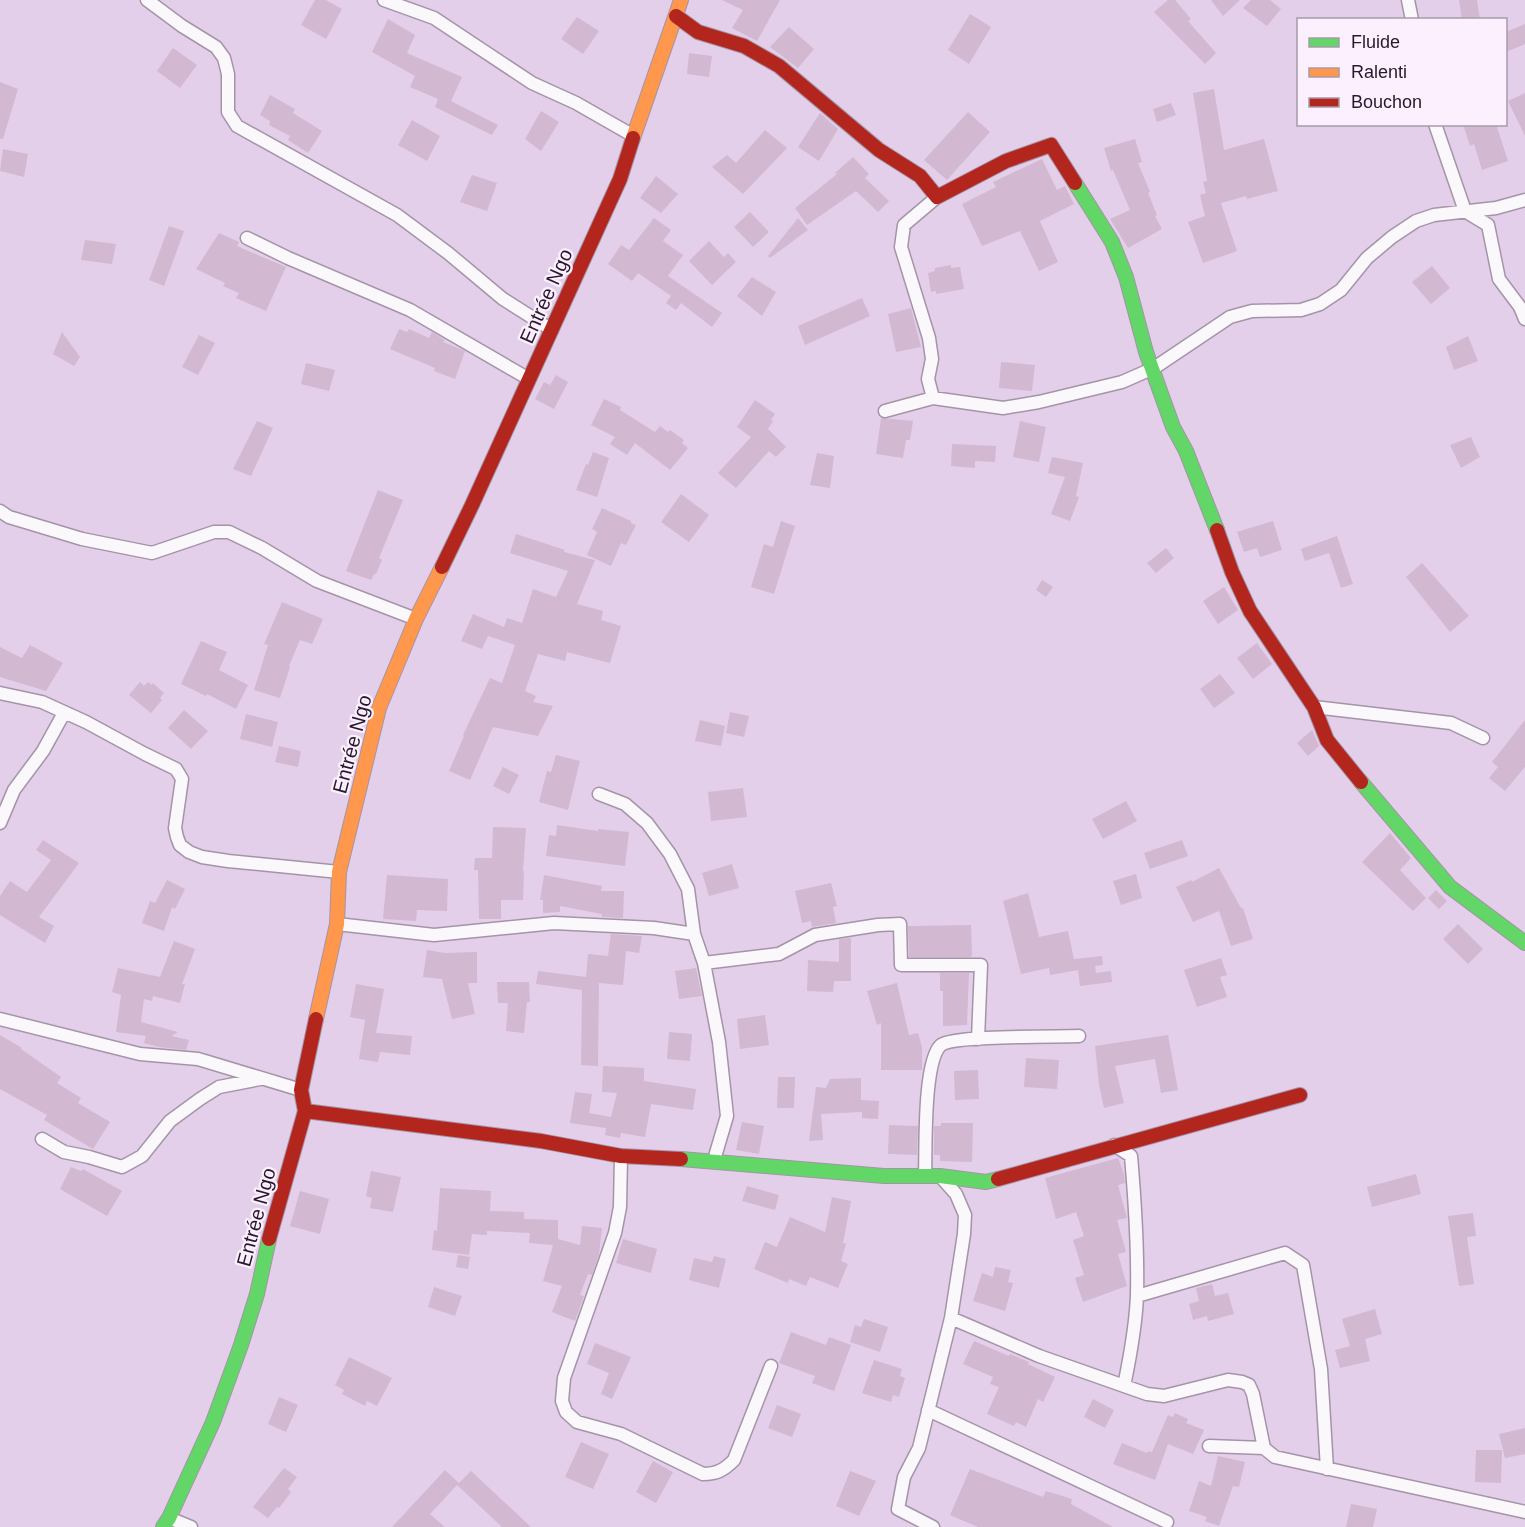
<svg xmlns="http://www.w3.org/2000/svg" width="1525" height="1527" font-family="Arial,sans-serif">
  <rect width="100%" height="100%" fill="#e4cfea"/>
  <path fill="#d2b8d0" d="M315,0H326L342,9L326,39L301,25Z
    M722,0H780L757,41L732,28L743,10Z
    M1168,0H1175L1191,19L1188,21L1216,53L1205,64L1154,12Z
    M1211,0H1240L1223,16Z
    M1251,0H1270L1281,9L1267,26L1243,8Z
    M1459,0H1477L1480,20H1462Z
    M970,14L991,27L969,64L948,50Z
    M577,17L599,31L583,54L561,39Z
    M388,19L415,35L407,53L462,77L451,101L498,125L492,135L435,107L438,99L410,87L415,76L372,52Z
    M1525,24V44L1506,52V32Z
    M789,27L814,49L798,68L770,47Z
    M173,48L197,65L180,88L157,71Z
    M689,53L712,56L709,77L687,74Z
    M0,82L18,89L3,139H0Z
    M1214,89L1224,150L1264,139L1278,191L1247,199L1246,196L1221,203L1237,251L1203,263L1188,222L1205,216L1200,195L1206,193L1203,182L1207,181L1193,93Z
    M1525,93V136L1508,101Z
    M270,95L295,109L293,113L322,131L308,153L288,140L290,136L269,125L270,121L260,115Z
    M1171,103L1176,115L1157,122L1153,109Z
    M541,111L559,122L541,151L525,139Z
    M968,112L990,132L947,180L924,160Z
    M820,113L838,129L819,161L798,147Z
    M412,120L440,136L427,161L398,145Z
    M1463,124H1496L1508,161L1482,170L1474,144L1470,146Z
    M765,130L787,148L743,194L712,167L727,155L736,163Z
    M1135,139L1142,162L1138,163L1150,192L1148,193L1157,215L1155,216L1162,229L1128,248L1110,219L1130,210L1113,170L1111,171L1104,148Z
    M3,149L28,154L24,177L0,171Z
    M853,157L869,174L865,178L889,201L878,212L856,191L807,225L795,208L837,174L835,173Z
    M1042,159L1057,190L1065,186L1074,204L1040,221L1058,262L1039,271L1020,231L982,246L962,204L996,187L993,182Z
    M472,175L497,183L487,211L460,202Z
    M656,176L678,194L661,213L640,198Z
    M750,212L769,232L753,247L734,227Z
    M654,218L671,230L663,241L683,255L668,276L722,313L712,327L681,303L676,310L666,303L671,296L638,273L632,281L608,264L621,245L629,250Z
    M798,218L808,230L770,258L768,256Z
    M169,226L184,231L164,286L149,280Z
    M219,233L239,242L237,246L286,267L266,311L236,298L239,293L223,286L225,283L196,269Z
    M85,240L116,244L112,264L81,260Z
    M709,241L724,257L728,253L736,262L712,285L689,261Z
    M951,265V268L960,267L964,289L936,294V291L931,292L928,273L935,271V268Z
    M1432,266L1450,288L1431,304L1412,282Z
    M752,277L776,292L762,316L737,296Z
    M862,298L870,316L805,345L798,326Z
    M911,308L921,347L896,352L888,314Z
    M399,329L407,332L409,329L429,338L432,332L445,340L443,342L465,351L455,379L434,371L435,368L390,349Z
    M62,332L80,357L74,366L53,354Z
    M199,335L215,343L198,375L182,367Z
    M1468,336L1478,361L1454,370L1446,347Z
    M1001,362L1035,365L1032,391L999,388Z
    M306,363L335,370L329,391L301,384Z
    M556,375L568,382L554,409L535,399L544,382L550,385Z
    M604,399L621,407L620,410L655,432L660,426L668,432L670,430L684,440L682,443L688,448L670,470L635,443L627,455L610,444L615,437L591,425Z
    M755,400L775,414L771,420L773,421L768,429L786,447L776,457L769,451L736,488L718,473L751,437L737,427Z
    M881,418L913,421L910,440H906L903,458L876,454Z
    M257,421L273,428L251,476L233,469Z
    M1020,421L1046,427L1039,462L1013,457Z
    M1471,437L1480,457L1461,468L1450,445Z
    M952,444L996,446L995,462L975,461V468L951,466Z
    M593,452L609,458L597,497L576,490L586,464L588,465Z
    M817,453L834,456L830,488L810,485Z
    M1052,457L1083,463L1076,496L1079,497L1070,521L1051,514L1065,477L1048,473Z
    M378,490L403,500L379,558L382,560L376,574H374L371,580L346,571Z
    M681,494L709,515L689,542L661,522Z
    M602,508L631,521V523L636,525L626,545L621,543L611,566L587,555L597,532L592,529Z
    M781,521L795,526L774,594L751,587L764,544L773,547Z
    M1273,521L1282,550L1260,557L1257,548L1244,552L1237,532Z
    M516,534L565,550L564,552L595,560L577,604L603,611L601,620L621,626L610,663L567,652L565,661L538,654L525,691L536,696L533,702L553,706L538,736L493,727L470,780L449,771L464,736L463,735L490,678L502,683L515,645L488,636L482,649L461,641L473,614L504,627L507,618L522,623L533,589L556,597L568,571L510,553Z
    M1337,536L1353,584L1341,588L1329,553L1305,561L1301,549Z
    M1166,548L1174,558L1156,573L1147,563Z
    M1422,563L1469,616L1450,632L1406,577Z
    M1042,580L1053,587L1046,597L1036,590Z
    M1224,587L1238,610L1218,624L1203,601Z
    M282,602L323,619L312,644L300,640L289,666L290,667L280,698L254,690L268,645L264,644Z
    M201,641L227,652L219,670L248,685L236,709L207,694L206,696L181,684Z
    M1257,643L1272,664L1253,679L1237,658Z
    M30,645L63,663L46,691L0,677V647L22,658Z
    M1220,674L1235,693L1214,708L1200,689Z
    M140,682L144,686L148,682L152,685L153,683L164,693L160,698L162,700L151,713L129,695Z
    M184,710L208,731L191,749L168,728Z
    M730,712L749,716L744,737L726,733Z
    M246,714L278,722L272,747L240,739Z
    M700,720L725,726L721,746L695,741Z
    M1525,720V767L1505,791L1489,778L1498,767L1492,762Z
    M1312,730L1319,746L1308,756L1297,743Z
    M279,746L301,751L298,767L275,762Z
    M556,755L580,761L568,810L539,802L547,771L551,772Z
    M503,767L519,775L509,794L493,786Z
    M743,788L747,817L711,821L708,792Z
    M1126,801L1137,821L1103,839L1092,819Z
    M557,825L598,831V829L629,832L625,866L546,856L549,835L556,836Z
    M493,827L526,828L523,871H524L523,900H501V919H479L478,870H474L475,858H492Z
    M1390,833L1411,858L1400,870L1426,898L1413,911L1362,862Z
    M43,840L79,863L39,917L54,926L45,943L0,915V896L10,881L27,892L51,860L36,850Z
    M1182,840L1188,856L1150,869L1144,853Z
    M732,864L739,888L709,896L702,873Z
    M1219,868L1241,908H1243L1253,939L1231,946L1219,911L1193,922L1176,887L1191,880L1192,882Z
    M1136,874L1142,898L1121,905L1113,881Z
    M387,875L448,879L447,911L417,910L416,921L383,919Z
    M544,875L602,886L601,891H624L623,918L602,917V914L560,906V912L543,913V900H540Z
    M167,880L185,889L175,909L172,907L164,931L142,923L150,901L155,903Z
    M831,883L837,906L833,907L836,923L812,927L811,921L802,923L795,891Z
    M1436,890L1447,901L1439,909L1428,898Z
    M1028,893L1039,937L1068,931L1074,959L1102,956L1103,965L1095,966L1096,973L1111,971L1112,982L1080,986L1078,970L1050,975L1049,968L1021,974L1003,901Z
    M1458,924L1483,949L1468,964L1443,939Z
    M971,925L972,955L970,957H909L908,926Z
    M611,934L642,936L639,953L626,951L623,985L599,983L598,1066L581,1065L582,990L536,984L538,971L586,977L588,954L608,956Z
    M851,938V981H834L833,992L807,991L808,960L839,962V939Z
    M174,941L195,949L182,984H185L180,1003L153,996L152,1001L144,999L141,1022L178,1032L171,1036L189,1040L186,1050L159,1047L144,1043L146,1036L116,1032L121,995L112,992L118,968L160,977Z
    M427,950L445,953L477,952V983H468L475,1014L452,1019L442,979L423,977Z
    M1221,958L1227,975L1220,977L1227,997L1197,1007L1184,970Z
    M696,968L702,996L679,999L675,971Z
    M940,973H969L967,1025L943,1026V991H940Z
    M497,982H529L530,1002H527L524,1033L506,1031L508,1003H498Z
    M897,983L909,1035L918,1033L922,1047V1070H881V1023L877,1025L867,991Z
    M356,984L384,989L376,1033L412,1036L410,1055L380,1052L378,1062L359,1059L365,1020L350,1017Z
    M765,1015L769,1045L740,1049L737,1019Z
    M669,1032L692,1034L690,1061L667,1059Z
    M0,1035L22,1048L21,1049L61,1077L57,1083L81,1098L78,1103L110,1122L93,1149L44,1120L47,1115L0,1089Z
    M1168,1035L1178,1090L1161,1093L1155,1059L1115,1066L1124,1103L1104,1108L1099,1085L1095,1046Z
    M1026,1058L1059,1060L1057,1089L1024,1087Z
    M603,1066L644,1068V1081L696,1089L693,1110L651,1104L645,1137L621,1133L620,1138L605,1135L606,1128L570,1123L575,1092L592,1094L589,1113L611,1117L617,1093L602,1092Z
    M978,1070L979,1099L955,1100L954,1071Z
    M778,1077H795L794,1108H777Z
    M861,1078V1100L879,1101L878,1119L862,1118V1112L821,1114L823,1140L809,1141L816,1087L826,1088L830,1079Z
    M742,1122L764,1126L759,1154L736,1150Z
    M941,1123H973L972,1162L940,1161V1155H934V1126H941Z
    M889,1125L918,1126L917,1155L888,1154Z
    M1118,1158L1124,1174L1125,1183L1118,1185L1127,1218L1117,1220L1126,1252L1118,1254L1127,1286L1083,1302L1075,1278L1084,1275L1073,1240L1084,1236L1076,1212L1056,1219L1045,1178Z
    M71,1167L81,1171L83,1169L122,1191L107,1216L60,1189Z
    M371,1171L401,1177L393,1212L370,1208L372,1198L366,1196Z
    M1416,1174L1421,1194L1372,1207L1367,1187Z
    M747,1186L779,1195L775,1210L742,1201Z
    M440,1188L491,1191L490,1211L524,1212V1219L558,1220V1239L580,1245L582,1226L602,1228L599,1254L592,1275L588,1274L580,1295L584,1296L575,1321L552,1312L562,1286L543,1281L553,1245L529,1243L530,1233L487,1231V1235L472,1234L469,1255L432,1250L434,1230L437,1231Z
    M300,1191L329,1199L320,1234L290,1226Z
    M832,1197L851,1201L843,1243L846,1244L841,1261L848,1264L838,1288L810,1277L806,1286L789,1279L788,1283L754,1269L765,1242L777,1247L790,1217L825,1232Z
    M1473,1213L1476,1236L1467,1237L1474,1284L1459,1286L1448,1216Z
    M623,1239L657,1249L651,1273L616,1263Z
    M458,1255L470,1257L468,1269L456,1267Z
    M714,1256L726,1259L719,1288L689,1280L694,1258L712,1262Z
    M995,1267L1011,1270L1008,1282L1013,1283L1005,1311L973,1301L982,1273L993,1277Z
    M1212,1284L1215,1296L1228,1293L1234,1314L1208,1321L1207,1316L1193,1320L1189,1304L1199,1301L1196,1288Z
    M434,1287L462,1296L455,1316L428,1307Z
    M1375,1309L1382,1334L1365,1339L1370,1361L1340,1368L1335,1350L1350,1346L1342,1319Z
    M864,1319L888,1327L880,1352L850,1342L855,1325L861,1327Z
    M791,1332L826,1345L829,1337L851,1345L834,1391L812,1383L815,1376L779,1363Z
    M974,1341L1009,1356L1010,1354L1029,1362L1028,1364L1055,1377L1043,1402L1038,1399L1026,1427L1016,1422L1014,1426L987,1414L999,1387L990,1384L993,1377L963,1364Z
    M595,1343L631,1357L612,1399L601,1394L609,1373L587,1364Z
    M349,1357L392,1378L377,1406L367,1401L365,1406L342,1394L344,1390L335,1385Z
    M874,1360L902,1369L900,1376L905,1378L899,1397L893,1395L891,1402L862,1393Z
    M279,1397L298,1405L286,1432L268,1424Z
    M1093,1399L1114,1410L1105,1428L1084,1417Z
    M777,1405L801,1414L792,1437L768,1428Z
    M1175,1413L1188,1419L1186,1423L1204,1430L1193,1454L1168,1444L1155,1480L1113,1464L1122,1443L1147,1453L1148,1451L1152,1452L1168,1415L1173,1417Z
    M1525,1428V1454L1505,1458L1499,1434Z
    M581,1442L609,1454L593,1489L565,1477Z
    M1476,1450H1502L1501,1483L1475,1482Z
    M1218,1456L1245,1462L1239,1487L1233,1486L1219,1526L1205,1521L1207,1517L1189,1511L1199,1481L1211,1486Z
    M653,1461L673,1472L656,1503L636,1492Z
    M284,1468L297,1477L288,1489L291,1492L279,1508L277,1507L268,1518L253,1507Z
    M970,1469L1043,1497L1046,1491L1072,1499L1071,1504L1113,1527H978L950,1515Z
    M445,1470L459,1483L430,1514L445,1527H392Z
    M471,1471L531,1527H502L457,1485Z
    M850,1471L876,1481L859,1516L836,1506Z
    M1351,1504L1377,1509L1373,1527H1346Z"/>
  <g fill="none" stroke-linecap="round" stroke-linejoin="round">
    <defs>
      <path id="street" d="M147,0L182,26L216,47L224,58L228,74V112L237,126L397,215L448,253L503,299L552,330
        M384,0L434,18L532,83L576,103L632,135
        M1408,0L1412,20
        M1435,124L1465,211L1488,225L1499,279L1520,307L1525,319
        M247,238L288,258L410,310L529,379
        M933,398L928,379L932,359L929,338L901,247L904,225L937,197
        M885,411L933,398L1003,408L1039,402L1122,382L1154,368L1230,317L1252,311L1301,310L1320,304L1341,290L1367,258L1392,237L1416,221L1434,215L1496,208L1525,200
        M0,511L9,517L82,539L152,553L214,532H229L262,548L317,581L416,619
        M0,693L42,702L86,722L145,754L176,769L182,779L175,828L177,837L180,845L189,852L202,857L228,861L339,872
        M1314,707L1451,723L1483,738
        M599,794L625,804L647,823L670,854L688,889L694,934L704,963L719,1042L727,1116L714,1160
        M0,823L14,790L43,751L64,713
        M337,924L434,935L554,923L654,928L694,934
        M704,963L779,954L815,935L878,925L900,924L901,965H981L978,1039
        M0,1019L140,1054L198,1059L301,1090
        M42,1139L64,1152L89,1157L122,1167L142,1156L170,1121L200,1099L219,1087L260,1079
        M1114,1145L1131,1156C1135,1202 1138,1249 1137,1295C1136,1325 1130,1357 1124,1386
        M621,1156L620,1207L615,1233L564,1378L562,1401L566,1412L577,1422L621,1434L703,1474C717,1474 724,1470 734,1460L771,1366
        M925,1176C926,1150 923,1061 941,1045C953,1035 1058,1037 1079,1036
        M1137,1296L1285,1253L1303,1265L1321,1369L1327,1469
        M951,1318L1039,1356L1147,1394L1164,1396L1228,1380L1242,1382L1249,1385L1253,1394L1264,1448L1275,1457L1525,1512
        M928,1410L1167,1522
        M1209,1446L1264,1448
        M169,1518L191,1527
        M933,1527L898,1509L904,1477L919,1448L951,1318L964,1234L965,1215L956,1194L940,1176"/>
      <path id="fast" d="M1075,183L1112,242L1126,277L1146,352L1173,427L1186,451L1217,530
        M1361,782L1450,887L1525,943
        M681,1159L884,1176H940L986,1182L998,1179
        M163,1527L169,1518L213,1422L241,1345L257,1294L269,1239"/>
      <path id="slow" d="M633,138L681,0
        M316,1019L337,924L339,872L379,708L416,619L442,567"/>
      <path id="jam" d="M676,16L698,32L744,46L779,66L879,150L920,176L937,197L1006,161L1051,145L1075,183
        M1217,530L1232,572L1250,611L1314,707L1327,740L1361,782
        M442,567L472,505L620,179L633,138
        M305,1111L541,1141L621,1156L681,1159
        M998,1179L1300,1095
        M269,1239L305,1111L301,1090L316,1019"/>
    </defs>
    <use href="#street" stroke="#a494a8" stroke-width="15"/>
    <use href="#fast" stroke="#a494a8" stroke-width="16"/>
    <use href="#slow" stroke="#a494a8" stroke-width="16"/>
    <use href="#jam" stroke="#a494a8" stroke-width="16"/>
    <use href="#street" stroke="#fbf8fc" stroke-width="12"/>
    <use href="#fast" stroke="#63d668" stroke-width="14"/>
    <use href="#slow" stroke="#ff974d" stroke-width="14"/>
    <use href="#jam" stroke="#b3261e" stroke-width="14"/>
  </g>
  <g text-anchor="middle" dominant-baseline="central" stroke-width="4.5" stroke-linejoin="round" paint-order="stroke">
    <g font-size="20" fill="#27182b" stroke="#fcf0ff">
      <text transform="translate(546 296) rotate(-66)">Entrée Ngo</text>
      <text transform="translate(352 744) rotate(-75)">Entrée Ngo</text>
      <text transform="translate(256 1217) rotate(-75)">Entrée Ngo</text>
    </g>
  </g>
  <rect x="1297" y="18" width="210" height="108" fill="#fcf0ff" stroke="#a79aaa" stroke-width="1.5"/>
  <rect x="1309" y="38" width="30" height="9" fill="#63d668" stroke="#a79aaa" stroke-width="1.5"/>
  <text x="1351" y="48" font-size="18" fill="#27182b">Fluide</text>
  <rect x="1309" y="68" width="30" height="9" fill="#ff974d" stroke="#a79aaa" stroke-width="1.5"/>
  <text x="1351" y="78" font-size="18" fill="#27182b">Ralenti</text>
  <rect x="1309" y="98" width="30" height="9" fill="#b3261e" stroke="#a79aaa" stroke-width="1.5"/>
  <text x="1351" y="108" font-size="18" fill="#27182b">Bouchon</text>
</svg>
